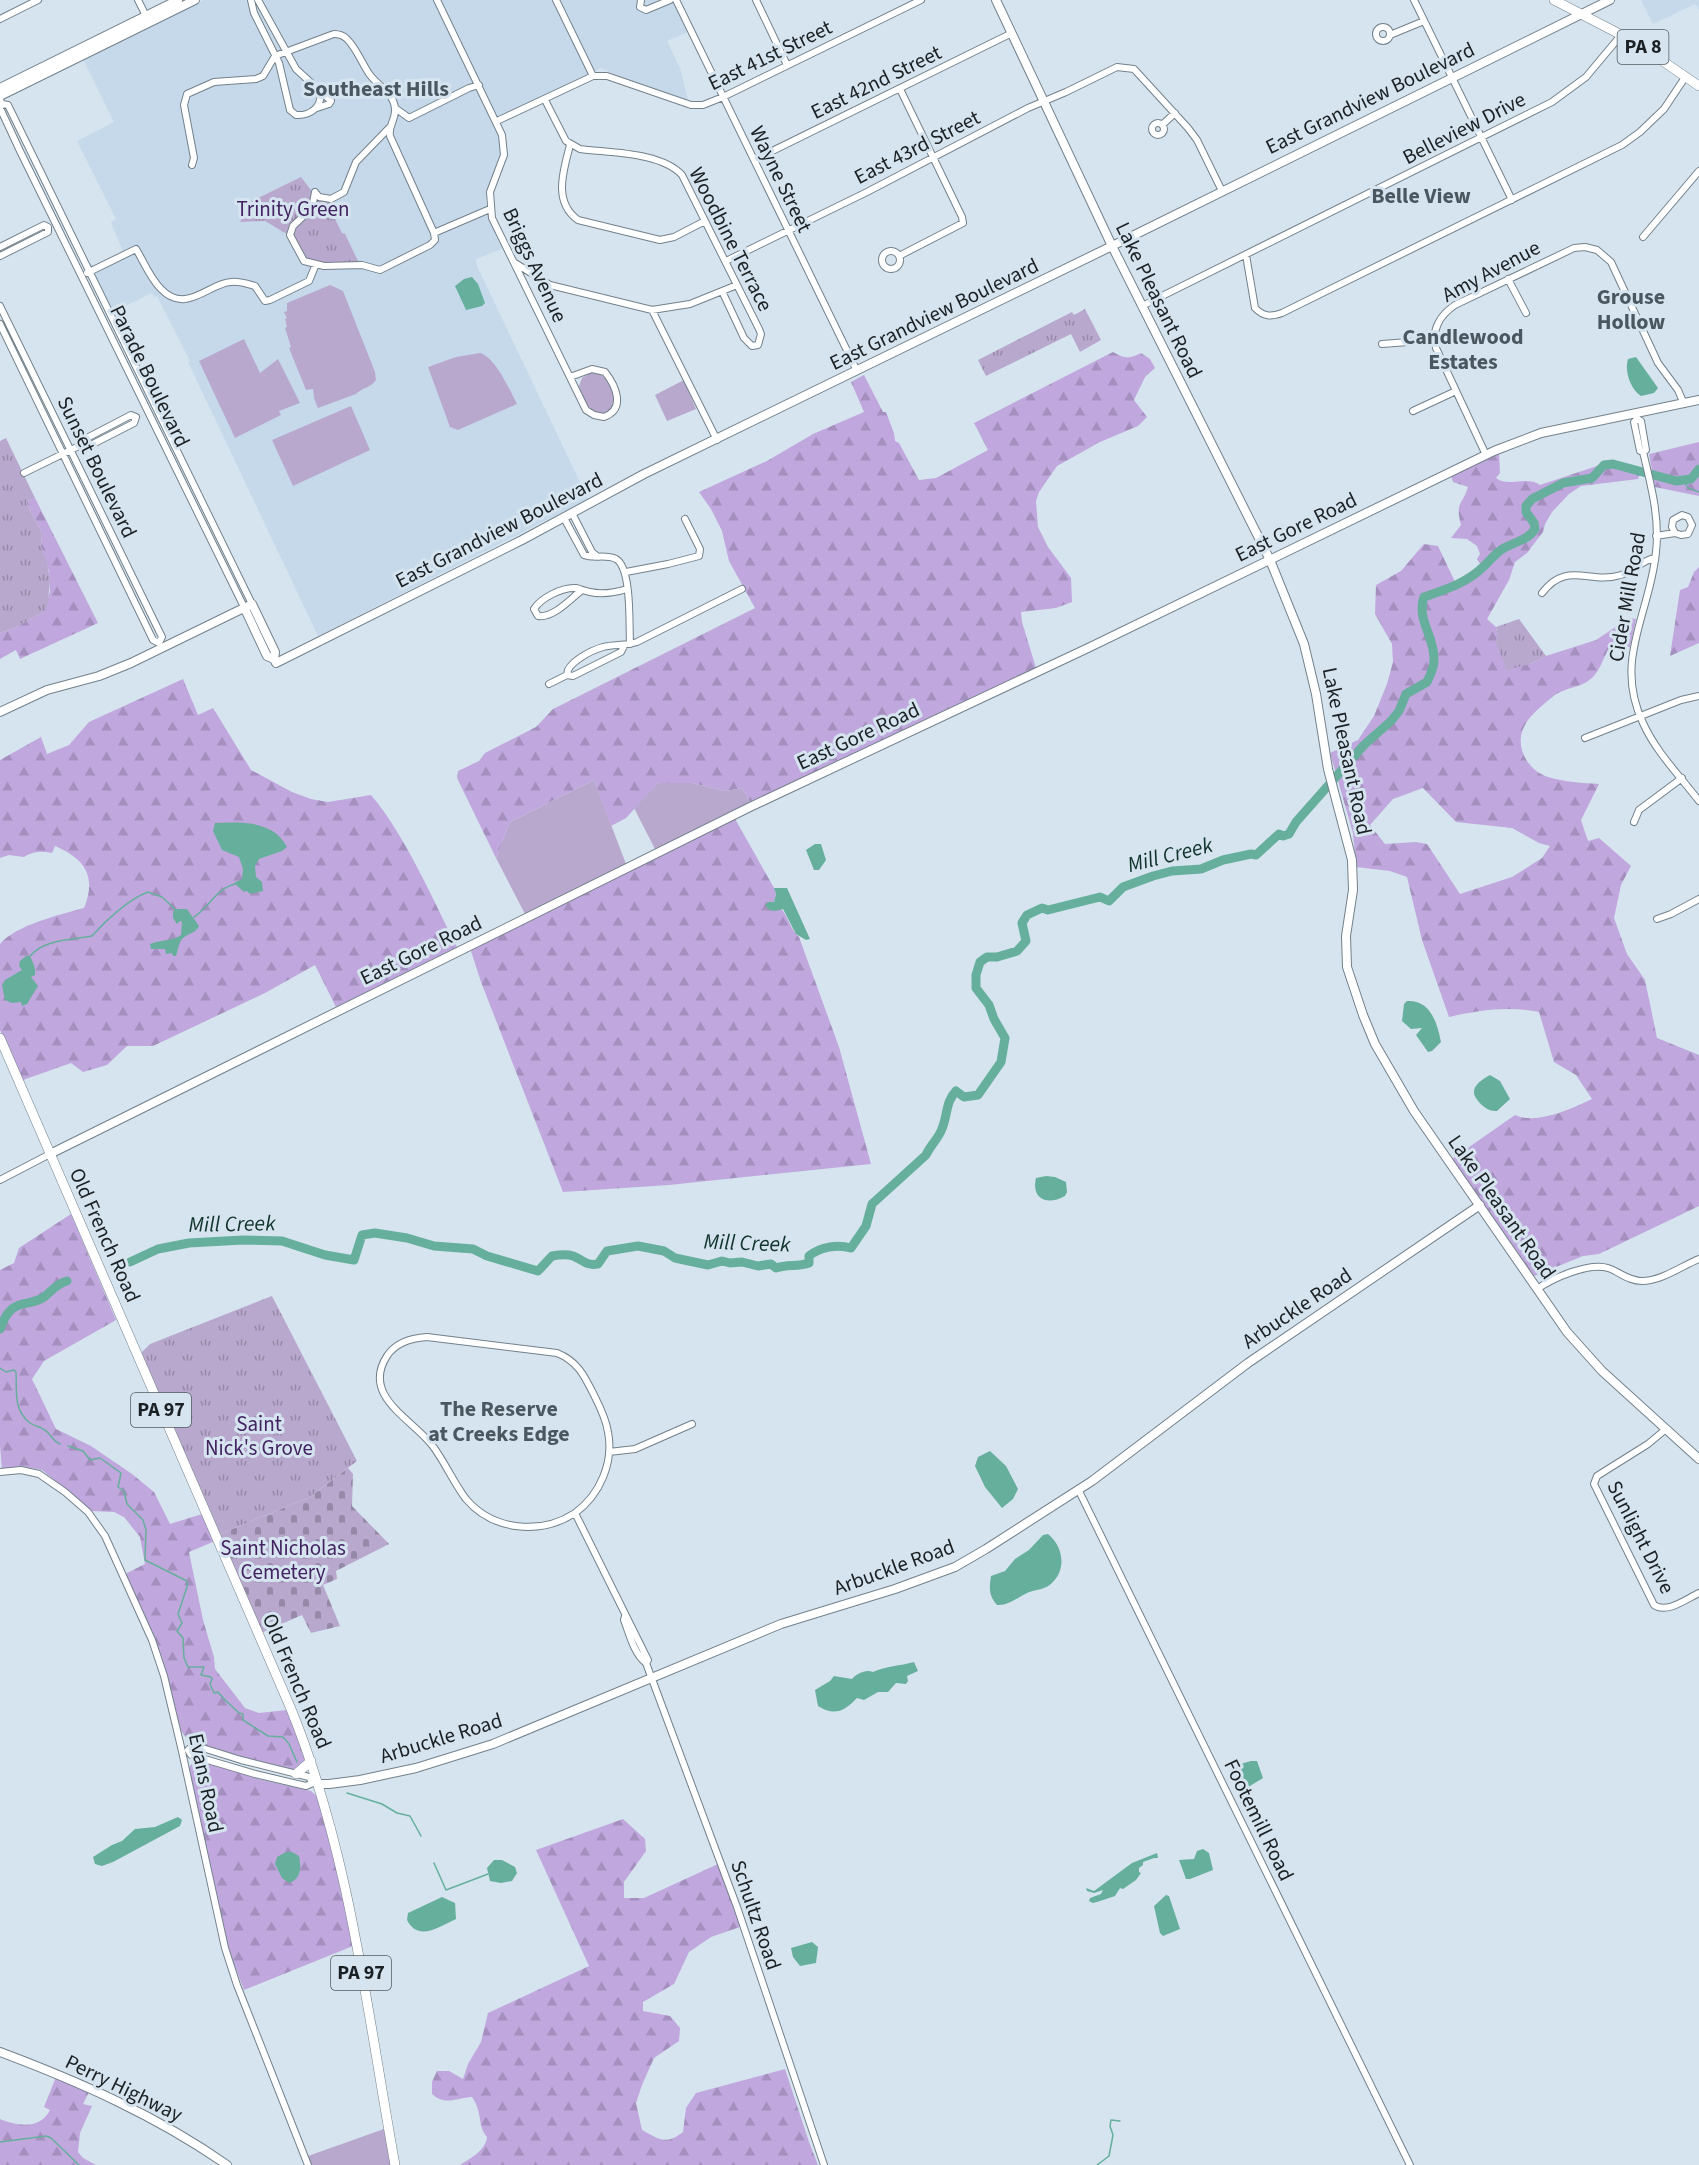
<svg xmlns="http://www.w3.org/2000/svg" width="1699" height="2165" font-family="'Source Sans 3',sans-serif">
  <defs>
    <pattern id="forest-firs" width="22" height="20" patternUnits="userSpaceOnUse" patternTransform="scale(1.5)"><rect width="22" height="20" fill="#c0a7dd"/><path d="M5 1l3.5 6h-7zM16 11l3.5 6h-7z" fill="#a48fbe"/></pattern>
    <pattern id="cemetery-stones" width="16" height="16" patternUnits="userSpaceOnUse" patternTransform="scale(1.5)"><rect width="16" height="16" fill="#b9a8ce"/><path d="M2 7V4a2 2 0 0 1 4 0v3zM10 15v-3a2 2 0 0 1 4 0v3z" fill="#9688a7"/></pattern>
    <pattern id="park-tufts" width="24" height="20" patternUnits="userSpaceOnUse" patternTransform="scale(1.5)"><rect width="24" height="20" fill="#b9a8ce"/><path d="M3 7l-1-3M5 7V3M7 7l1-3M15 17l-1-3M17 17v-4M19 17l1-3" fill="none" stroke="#9688a7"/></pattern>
  </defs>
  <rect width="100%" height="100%" fill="#d5e4ef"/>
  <path fill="#c5d9ea" d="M203,0H673L688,32L667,41L680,68L688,100L627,80L601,68L492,121L499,137L501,150L500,159L487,190L486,202L488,213L504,248L476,259L477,266L588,499L318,636L188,362L190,361L157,296L154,297L152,293L111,313L86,261L94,265L123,251L111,223L116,219L77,141L114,122L83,59Z
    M1641,0H1699V10L1695,4L1653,24Z"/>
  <path fill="#b9a8ce" d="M330,285L343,291L375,372L376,380C371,388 363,387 356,394L318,408L314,398L313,389L306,390L289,348L291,347L285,328L287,327L285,319L287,318L284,312L287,311V303Z
    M244,339L260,373L278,359L300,403L279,411L281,415L235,438L199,361Z
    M480,353C496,358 509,389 517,404L458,430L450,427L428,367L456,357Z
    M593,371C606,375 611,385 614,398L611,409L601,414C587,411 583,399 579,386L582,378Z
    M684,380L696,409L667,421L655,395Z
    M351,406L370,450L293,486L272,440Z
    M594,780L626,864L525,914L496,858L510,822Z
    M658,783H692L726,791L742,788L750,802L655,849L634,808Z
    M384,2129L391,2165H311L308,2156Z"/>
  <path fill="url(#forest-firs)" fill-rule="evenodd" d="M1113,352C1125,359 1129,359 1141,353L1150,359L1155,368L1145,377L1134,400L1147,417L1138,426L1100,442L1057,466L1039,492L1036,501L1038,527L1048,547L1071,578L1072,602L1056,608L1021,612L1022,622L1036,668L750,802L742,788L726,791L692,783H658L626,818L611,826L594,780L510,822L496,858L457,778L458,771L479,761L485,753L536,727L553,709L755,608L729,561L722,531L711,509L699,492L767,461L813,434L864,412L851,382L864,375L883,412H886L894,433L895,441L899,443L919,480L936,478L988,450L974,423Z
    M1699,442V496L1655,487L1649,454Z
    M1499,454L1500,473L1496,478C1509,488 1526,475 1540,485L1600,465L1613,464L1643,473L1644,476H1639L1638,479L1581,486L1569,494L1552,512L1545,524L1543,532L1527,553L1515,562L1509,580L1487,619L1496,627L1498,635L1530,664L1546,656L1596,640L1629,618L1636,619L1630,647L1608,650C1603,659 1600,670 1592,678C1581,688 1566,687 1555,695C1544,704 1528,716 1523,729C1515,749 1529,771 1548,777C1564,782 1583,783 1599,784L1581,820L1588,841L1599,838L1631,866L1621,885L1614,918L1627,954L1645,980L1657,1038L1699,1055V1206L1599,1254L1583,1256L1534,1276L1452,1159L1515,1115C1536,1125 1571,1109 1592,1099L1576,1075L1554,1062L1539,1012C1509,1006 1479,1010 1449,1017L1422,940L1407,877L1390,871L1356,867L1353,833L1330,753L1358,740L1374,716L1387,684L1393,662L1392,644L1375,614L1376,585L1401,571L1424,544L1438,546L1456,584L1483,568L1477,559L1480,554L1477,546L1467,539L1451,538L1461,525C1455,502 1462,506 1468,487L1453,482L1451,476ZM1423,788L1456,822L1512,828L1539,843L1550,846L1542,858L1512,877L1460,894L1427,844L1416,842L1385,844L1370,825L1393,799Z
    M35,498L98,623L20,659L16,650L0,659V633L14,628L43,612L50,592L49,571L41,547L42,533L26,502Z
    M1699,567V643L1670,656L1680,590L1688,587L1694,572Z
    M183,679L198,715L213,708L251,770L292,792L311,799L328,802L371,795C405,835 433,900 457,947L336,1007L315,965L265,993L153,1046H127L107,1065L83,1072L71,1063L23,1080L0,1030V944C16,925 59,915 84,908C97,876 85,859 55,846L52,853C42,851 33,851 24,857L9,855L0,858V760L41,737L47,754L69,745L89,722Z
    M734,817L774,888L776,894L774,902C789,913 787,925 799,937L839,1047L871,1164L669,1185L563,1192L481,982L470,948Z
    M71,1214L116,1320L44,1361L32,1379L56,1429L91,1446L132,1474L154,1492L170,1524L202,1514L215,1541L189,1552L203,1620L214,1657L215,1669L245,1708L259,1713L287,1710L304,1756L305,1762L299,1770H292L199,1745L189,1741L181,1731L162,1657L125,1574L145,1564L140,1537L124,1517L114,1512L92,1511L42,1470L21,1466L2,1469L0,1446V1270L14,1263L19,1248Z
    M200,1760L258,1779L311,1791L319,1798L329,1832L353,1946L244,1990L226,1943L189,1767L195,1761Z
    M623,1819L645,1839L646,1851L624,1882V1898H644L718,1864L740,1927L711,1937L689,1952L674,1984L643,2002V2011L670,2016L680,2028L679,2041L654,2058L642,2085L636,2103L642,2130C660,2140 666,2145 683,2132L686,2108L696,2093L785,2069L809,2142L818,2165H460C471,2158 486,2150 487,2137C477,2125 483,2113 472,2097C457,2098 445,2106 432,2094V2082L437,2071H449L463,2079L468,2064L481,2042L488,2013L589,1966L536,1850Z
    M56,2077L89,2092L83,2104L92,2106L80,2133L78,2152L83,2158L96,2165H0V2119C17,2126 40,2130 50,2110L44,2107Z"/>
  <path fill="url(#cemetery-stones)" d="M348,1468L353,1474L352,1506L389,1544L336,1571L337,1579L323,1585L340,1626L311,1633L302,1615L261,1633L220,1534L310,1497Z"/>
  <path fill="url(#park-tufts)" d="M301,177L317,198L330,202L332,213L342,233L345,234L359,263L344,264L314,262L308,260L303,256L293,235L285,233L265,221L240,222L249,206L248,203Z
    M1085,309L1101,340L1080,352L1071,334L986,376L978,360L1072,312L1074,315Z
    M6,438L35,498L26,502L42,533L41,547L47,562L50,580L48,603L43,612L14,628L0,633V441Z
    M1519,619L1546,656L1530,664L1507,670L1495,641L1498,635L1496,627Z
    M272,1296L357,1461L310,1497L220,1534L141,1353L150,1344Z"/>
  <path fill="#66af9d" d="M472,277L478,284L485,303L482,306L466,310L455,286L464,279Z
    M1636,357L1658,388L1654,393L1641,396C1631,390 1624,371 1628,359Z
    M215,823C241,822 273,820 287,847L282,851L259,859L255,866L256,877L262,882L263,891L250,894L247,891L244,892L234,883L242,879L243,869L239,857L222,850L213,831Z
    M815,844H821L826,860L819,870H814L806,850Z
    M774,888H787L810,939L806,940L796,934L783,909C775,911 770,913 765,905L768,902H774L776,894Z
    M178,909H187L199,926C195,933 192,932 186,936C178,940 179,948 176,956H173L172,953L166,954L165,949H151L150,944C159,940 173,941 181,935L182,922L180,921L177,924L173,918V911Z
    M26,956H30C33,963 36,968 35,975L31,977L38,986L27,1004L22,1006L21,1002L12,1003L5,1000L2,985L5,980L22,970L19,966L20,961Z
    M1407,1001C1431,1000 1437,1023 1441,1042L1432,1051L1428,1052L1416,1035L1422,1028L1411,1029L1402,1021L1404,1004Z
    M1490,1075L1500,1081L1510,1099L1497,1111C1491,1111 1488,1110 1483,1106C1467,1092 1474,1084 1490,1075Z
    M1046,1176L1055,1177L1066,1182L1067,1192L1065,1196C1047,1206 1031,1199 1036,1178Z
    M990,1451L1006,1466L1018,1489L1013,1499L1002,1508L985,1487L975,1466L978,1457Z
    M1048,1534C1063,1546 1067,1569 1052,1583C1045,1590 1036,1589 1027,1593C1017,1598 1008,1606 997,1605C989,1596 989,1589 991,1576L1005,1571L1015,1559L1029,1550L1043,1535Z
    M914,1662L918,1671L907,1676L908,1681L906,1684L896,1683L888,1692H878L864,1700L857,1698C844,1712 834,1716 818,1706L815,1690L830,1681L834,1676L852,1679C856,1674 866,1669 873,1672C886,1666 900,1666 914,1662Z
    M1251,1761H1257L1263,1778L1245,1789L1239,1781L1235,1768L1237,1765Z
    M178,1817L182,1820L180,1826L113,1862L102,1866L95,1864L93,1857L112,1845L122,1841L135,1829L155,1827Z
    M1203,1849L1209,1853L1213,1870L1190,1879H1186L1179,1860L1194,1859L1197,1851Z
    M286,1852H292L299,1856C301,1867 302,1878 289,1883L282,1878L275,1864L277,1857Z
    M1157,1853L1158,1858H1154L1143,1862V1865L1139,1868V1872L1141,1873L1136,1880L1123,1889L1120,1888L1115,1896L1100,1901L1093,1903L1089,1901L1090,1898L1101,1894L1103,1890L1094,1893L1087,1891L1086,1888L1094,1891L1132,1863Z
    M494,1860H502L515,1867L517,1873L512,1881L501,1883L490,1881L487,1868Z
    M1166,1895L1169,1896L1180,1929L1163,1936L1160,1933L1154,1906Z
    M442,1897L455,1903L456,1919C439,1927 418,1942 407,1920L408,1913Z
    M812,1942L818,1947L816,1963L800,1966L793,1957L791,1948Z"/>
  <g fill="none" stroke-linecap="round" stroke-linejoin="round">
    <path stroke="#66af9d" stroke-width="1.5" d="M1684,481L1688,488L1699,492
      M194,917C210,907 215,889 235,884
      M30,956C45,939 71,940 92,936C106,920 129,899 148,892L162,897L176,910
      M0,1368L6,1372L14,1370L16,1372C17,1391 13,1410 30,1423C34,1426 39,1426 43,1429C50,1432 52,1441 60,1444
      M68,1446L83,1451L90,1460L100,1458L121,1473L118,1487L124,1491L127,1504L143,1520L146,1530L145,1560L187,1581V1587L178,1614L182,1623L177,1631L183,1638L184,1658L188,1667H204L201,1675L211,1677L212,1679L210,1684L214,1693L218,1692C224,1700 232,1706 239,1713L243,1714V1720L268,1736L283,1737L289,1744L297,1762
      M347,1793L382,1804L397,1813L410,1816L421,1836
      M434,1863L446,1890L488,1874
      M0,2142L46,2136L51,2138L79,2165
      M1097,2165L1109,2156L1113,2135L1110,2126L1111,2120L1120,2121"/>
    <path stroke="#66af9d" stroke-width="9" d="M130,1262L158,1249L189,1243L243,1240L282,1241L325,1255L354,1260L362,1235L375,1233L407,1238L434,1246L473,1249L487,1256L538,1271L552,1256C558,1255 567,1254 573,1256C584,1260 585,1266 598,1264L607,1251L638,1246L664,1251L675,1258L708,1265L722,1261L730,1263L742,1262L758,1266L771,1264L776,1268C787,1264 798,1267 809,1263V1256C820,1247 837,1244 851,1248L866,1226L872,1204L926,1155C930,1146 937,1140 941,1131C948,1117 945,1102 956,1091L964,1097L978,1095L1001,1062L1005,1038L994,1019L989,1005L976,988V975L980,962L987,957H997L1017,951L1026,941L1022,923L1027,915L1042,908L1048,910L1100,897L1109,901L1123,887L1153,876L1172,871L1201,869L1223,860L1251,854L1256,855L1279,834L1283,836L1289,834L1296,822L1364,745L1391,721L1399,711L1406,694L1427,682C1430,676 1434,667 1434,660C1435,637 1416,619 1424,597C1444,590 1467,583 1483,567C1490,561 1495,553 1504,548C1515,542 1528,540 1535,529L1534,523L1526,512V506L1532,499L1563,483L1592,478L1604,465L1613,464L1676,481L1691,479L1699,469
      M0,1329C3,1323 4,1317 9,1312C18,1301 33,1305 44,1297C52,1291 56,1284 67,1281"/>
    <defs>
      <path id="street" d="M138,0L147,18
        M251,0L254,13L279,63L290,110L296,115C310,116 323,107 320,91L296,69L258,0
        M437,0L502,135L504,155L490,192L492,218L586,410L594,415L604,417C626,409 616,386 605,372L592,369L570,377
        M556,0L593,76
        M641,0L640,7L646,10L670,0
        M676,0L857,371
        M756,0L787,65
        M1414,0L1512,200
        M0,19L38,0
        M1376 34a7 7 0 1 1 14 0a7 7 0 1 1-14 0Z
        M334,34C340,34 343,35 347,39C357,49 362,64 370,75C379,87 394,93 395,109C396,119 388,126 390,136L434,233L435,240L430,245L380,270L362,265L324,266L304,261L290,235L293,226L312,208L315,192L319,197L331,199L344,192L356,162L389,128
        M1390,35L1424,21
        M0,100L2,104L0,108L20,151L244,607
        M545,100L566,141L580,149C610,153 661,152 682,175L759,329L761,334L758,345L752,346L744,338L722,291
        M2,104L8,105L252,604
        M317,108L329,104L331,101L320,91
        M395,108L409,118L469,88L479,85
        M497,121L593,76H607L691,105H703L723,97L921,0
        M1152 129a6 6 0 1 1 12 0a6 6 0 1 1-12 0Z
        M1162,125L1175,113
        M570,145C563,172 553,202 578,220L660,240L674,237L705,221
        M754,160L1012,33
        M192,165L194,158L184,105L187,94L214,82L256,79L263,76L275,56L331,35
        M434,233L490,209
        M1643,237L1699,171
        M0,247L44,225L48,227V232L0,256
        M882 260a9 9 0 1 1 18 0a9 9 0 1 1-18 0Z
        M1246,255L1255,308C1264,317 1271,317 1282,313L1622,145L1640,132L1664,109L1686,76
        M899,256L963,223L962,217L900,89
        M726,261L867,192L1028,108L1066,92L1117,67L1134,69L1188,128L1197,140L1222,191
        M515,263L550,285L652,310L690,304L737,285
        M87,273L136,249C144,262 150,278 161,289C186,315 209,283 231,282C239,281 248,284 255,286L265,301L270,300L309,281L316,264
        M1508,279L1526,313
        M0,306L162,637L159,643L153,640L0,324
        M1142,306L1552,102L1586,77L1622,34
        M652,310L717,440
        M1382,344L1434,340
        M1413,411L1456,391
        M1636,413L1637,419L1641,421L1646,450L1643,452L1640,451L1634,422L1637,419
        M131,415L136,417L134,423L87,447L81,445L83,440Z
        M1643,452C1651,485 1660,519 1656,552C1650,614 1613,660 1643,723C1656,752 1680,776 1699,801
        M1486,455L1436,348C1431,330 1440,315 1455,305L1574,248L1585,247L1597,250L1611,262L1658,363L1678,390L1684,404
        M24,473L81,445
        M572,513L592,552L597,556
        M564,518L584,555C594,559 606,554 616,559C632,568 629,626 630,644
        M1656,536L1675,533L1681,535L1688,534L1692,525L1688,517L1682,515L1673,520L1672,527L1675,533
        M626,572L668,564L699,556L700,549L685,519
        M582,590C570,599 554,618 538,616L534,609C541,598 562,587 576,588C580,589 585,591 590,592C603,595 614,593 627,589
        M1542,593C1567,560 1589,585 1621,575C1634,571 1642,560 1655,558
        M624,646L621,652L573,676L567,675C566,663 592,650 603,647C615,644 625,646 637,642L742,589
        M549,684L567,675
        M1585,738L1681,700L1699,696
        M1634,822L1639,810L1682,778
        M1657,919L1671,914L1699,899
        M0,1180L50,1154
        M1537,1289C1553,1278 1589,1262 1608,1268C1620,1272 1628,1281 1642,1281C1661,1281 1682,1266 1699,1259
        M1666,1429L1648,1444L1597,1476L1594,1484L1654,1605C1667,1614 1686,1599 1699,1593
        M609,1452L635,1449L692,1424
        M0,1472L21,1470L39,1474L65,1492L88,1512L105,1536L152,1640L164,1676L181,1747L225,1948L237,1985L308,2165
        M1078,1489L1410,2165
        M575,1513C600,1495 614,1462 608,1432C606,1418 599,1405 593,1393C584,1375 577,1361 557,1353L427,1337C411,1338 396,1342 387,1356C361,1396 412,1419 432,1445C445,1462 453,1482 466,1499C493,1531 541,1535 575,1513L648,1660L646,1663L737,1907L824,2165
        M625,1616L624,1620C629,1633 634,1654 646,1663
        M313,1783L309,1777L241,1760L193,1745L188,1750L191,1755L255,1774L306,1786L313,1783H318"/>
      <path id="secondary" d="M996,0L1112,246L1270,560L1304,644L1316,694L1328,769L1352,860L1353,890L1346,936L1347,967L1363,1015L1375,1044L1414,1111L1567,1332L1602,1371L1699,1459
        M0,88L178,0
        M0,96L195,0
        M244,607L267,656L274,659
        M0,712L47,690L99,676L131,663L252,604L275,652L274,659L276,663L522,540L644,474L1112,246L1610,0
        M50,1154L750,807L1088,648L1494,451L1541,433L1699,400
        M319,1784H329L360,1780L416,1768L493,1744L781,1624L895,1589L955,1567L986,1549L1092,1481L1248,1363L1480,1205
        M0,2052C80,2082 157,2116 227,2165"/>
      <path id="primary" d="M1554,0L1635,42L1699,86
        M0,1038L291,1709C350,1854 367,2011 395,2165
        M296,1774L311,1761"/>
    </defs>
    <use href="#street" stroke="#73818b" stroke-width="8"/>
    <use href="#secondary" stroke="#73818b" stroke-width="10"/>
    <use href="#primary" stroke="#73818b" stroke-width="10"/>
    <use href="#street" stroke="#fff" stroke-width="6"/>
    <use href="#secondary" stroke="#fff" stroke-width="8"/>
    <use href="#primary" stroke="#fff" stroke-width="9"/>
  </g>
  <g text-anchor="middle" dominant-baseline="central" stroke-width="6" stroke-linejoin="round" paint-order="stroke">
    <g fill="#d5e4ef" stroke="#525b61" stroke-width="1.5">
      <rect x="1617.5" y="30" width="51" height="34" rx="4.5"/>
      <rect x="131" y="1393" width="60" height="34" rx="4.5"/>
      <rect x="331" y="1956" width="60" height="34" rx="4.5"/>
    </g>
    <g font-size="20" font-weight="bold" fill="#1a2024">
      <text x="1643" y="47">PA 8</text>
      <text x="161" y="1410">PA 97</text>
      <text x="361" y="1973">PA 97</text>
    </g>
    <g font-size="21" fill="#1a2024" stroke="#d5e4ef">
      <text transform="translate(770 55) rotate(-26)">East 41st Street</text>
      <text transform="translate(876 82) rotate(-26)">East 42nd Street</text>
      <text transform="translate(1370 98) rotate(-26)">East Grandview Boulevard</text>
      <text transform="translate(1464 128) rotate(-27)">Belleview Drive</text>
      <text transform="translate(917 147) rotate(-27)">East 43rd Street</text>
      <text transform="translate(781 179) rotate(64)">Wayne Street</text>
      <text transform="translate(731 239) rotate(63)">Woodbine Terrace</text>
      <text transform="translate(535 265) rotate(65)">Briggs Avenue</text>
      <text transform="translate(1491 271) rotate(-28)">Amy Avenue</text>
      <text transform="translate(1159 300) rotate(64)">Lake Pleasant Road</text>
      <text transform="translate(934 314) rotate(-26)">East Grandview Boulevard</text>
      <text transform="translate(150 376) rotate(64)">Parade Boulevard</text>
      <text transform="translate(97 467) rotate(64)">Sunset Boulevard</text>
      <text transform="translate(1296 527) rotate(-26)">East Gore Road</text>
      <text transform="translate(499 530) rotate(-27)">East Grandview Boulevard</text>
      <text transform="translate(1627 597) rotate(-80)">Cider Mill Road</text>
      <text transform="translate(858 736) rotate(-25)">East Gore Road</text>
      <text transform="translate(1347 751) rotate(78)">Lake Pleasant Road</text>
      <text transform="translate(421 950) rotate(-26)">East Gore Road</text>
      <text transform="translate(1502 1207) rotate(55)">Lake Pleasant Road</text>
      <text transform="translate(105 1235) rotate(66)">Old French Road</text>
      <text transform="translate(1297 1308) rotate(-34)">Arbuckle Road</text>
      <text transform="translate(1641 1537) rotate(63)">Sunlight Drive</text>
      <text transform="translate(894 1567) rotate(-20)">Arbuckle Road</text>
      <text transform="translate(297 1681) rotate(67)">Old French Road</text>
      <text transform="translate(441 1738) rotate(-17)">Arbuckle Road</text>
      <text transform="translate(206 1783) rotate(78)">Evans Road</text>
      <text transform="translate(1259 1820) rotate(64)">Footemill Road</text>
      <text transform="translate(756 1915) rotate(71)">Schultz Road</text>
      <text transform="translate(124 2088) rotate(26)">Perry Highway</text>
    </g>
    <g font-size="21" fill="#432261" stroke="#d5e4ef">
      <text x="293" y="209">Trinity Green</text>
      <text x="259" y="1424">Saint<tspan x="259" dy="24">Nick's Grove</tspan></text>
      <text x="283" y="1548">Saint Nicholas<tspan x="283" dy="24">Cemetery</tspan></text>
    </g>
    <g font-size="22" font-weight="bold" fill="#4a5761" stroke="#d5e4ef">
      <text x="376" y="89">Southeast Hills</text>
      <text x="1421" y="196">Belle View</text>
      <text x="1631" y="297">Grouse<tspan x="1631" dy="25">Hollow</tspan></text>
      <text x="1463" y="337">Candlewood<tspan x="1463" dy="25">Estates</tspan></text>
      <text x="499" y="1409">The Reserve<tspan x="499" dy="25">at Creeks Edge</tspan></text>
    </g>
    <g font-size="22" font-style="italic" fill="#11342c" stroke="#d5e4ef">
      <text transform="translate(1170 855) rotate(-14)">Mill Creek</text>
      <text transform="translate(232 1224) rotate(-1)">Mill Creek</text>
      <text transform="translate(747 1243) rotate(2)">Mill Creek</text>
    </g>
  </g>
</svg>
